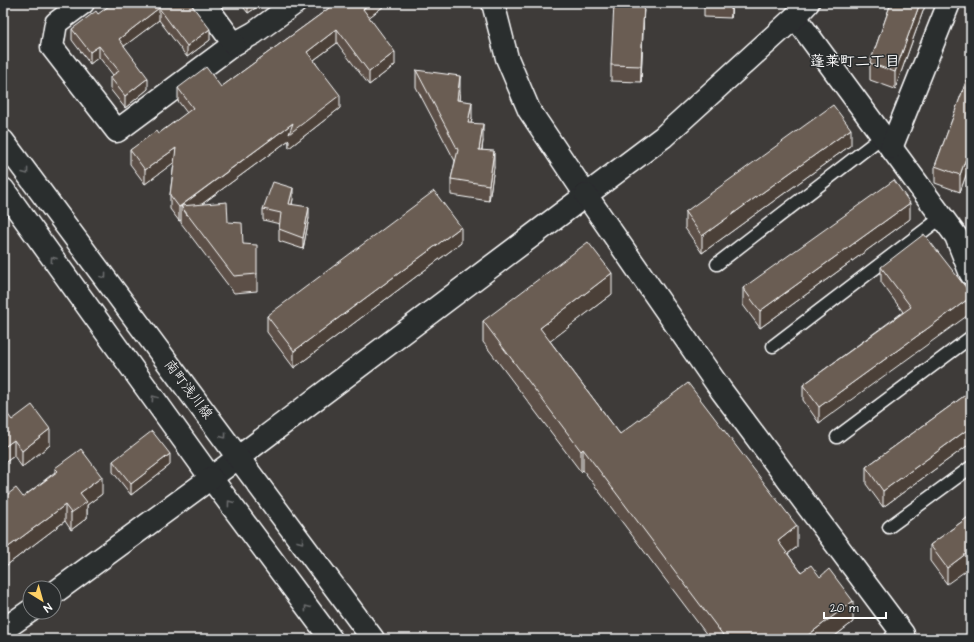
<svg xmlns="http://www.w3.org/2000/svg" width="974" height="642" viewBox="0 0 974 642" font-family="'Architects Daughter','Klee One',sans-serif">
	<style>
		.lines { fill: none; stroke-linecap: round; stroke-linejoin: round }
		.lane-casing { stroke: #fff; stroke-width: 15 }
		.street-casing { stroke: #fff; stroke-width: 25 }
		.secondary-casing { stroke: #fff; stroke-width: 25 }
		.lane { stroke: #2a2d2e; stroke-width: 12 }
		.street { stroke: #2a2d2e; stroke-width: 22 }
		.secondary { stroke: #2a2d2e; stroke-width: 22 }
		.wall { fill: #5c5047; stroke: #fff }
		.shaded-wall { fill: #4b4139; stroke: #fff }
		.building { fill: #6b5d52; stroke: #fff }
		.oneway { stroke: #6a6c6d }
		.labels { text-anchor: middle; stroke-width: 3; stroke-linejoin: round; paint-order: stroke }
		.street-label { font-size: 14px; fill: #fff; stroke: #2a2d2e }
		.neighbourhood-label { font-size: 15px; font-weight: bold; fill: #fff; stroke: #2a2d2e }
	</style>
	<rect width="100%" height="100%" fill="#3e3b39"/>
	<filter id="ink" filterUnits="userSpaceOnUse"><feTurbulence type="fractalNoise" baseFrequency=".025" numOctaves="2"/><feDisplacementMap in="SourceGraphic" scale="8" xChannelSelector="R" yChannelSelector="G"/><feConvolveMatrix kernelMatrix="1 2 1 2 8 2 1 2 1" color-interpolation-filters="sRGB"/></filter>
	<g filter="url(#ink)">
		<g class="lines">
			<g class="lane-casing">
				<g id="lane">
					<path d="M717 264 883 136"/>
					<path d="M773 346 942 217"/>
					<path d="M837 437 971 337"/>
					<path d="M889 527 971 467"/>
				</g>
			</g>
			<g class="street-casing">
				<g id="street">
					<path d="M83 3 56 23 52 47 117 131 234 44 254 33 295 3"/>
					<path d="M204 3 234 44"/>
					<path d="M493 3 507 58 529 110 586 195"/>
					<path d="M795 17 956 236 971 274"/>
					<path d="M891 148 949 3"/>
					<path d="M211 478 663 137 795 17 808 3"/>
				</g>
			</g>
			<g class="secondary-casing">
				<g id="secondary">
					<path d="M3 141 373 639"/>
					<path d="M3 189 211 478 331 639"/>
					<path d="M586 195 721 390 903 634 896 639"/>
					<path d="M54 593 211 478"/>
					<path d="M3 630 30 611"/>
				</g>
			</g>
			<use href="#lane" class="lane"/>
			<use href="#street" class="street"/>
			<use href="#secondary" class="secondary"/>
		</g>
		<g class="wall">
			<path d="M190 3 210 40 187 57 159 20 124 46 148 89 125 108 110 89V77L113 75 99 57 90 64 72 40V29L98 14Z"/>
			<path d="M240 3H263L248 13Z"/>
			<path d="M336 3H388L369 17 395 65 369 85 337 43 314 60 340 108 289 148V140L202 204 228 222 243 244 257 274V291L234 293 181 223V220L179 221 170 209V195L174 162 145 184 130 164V150L158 134 187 113 178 101V88L221 87Z"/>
			<path d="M644 3 641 82 611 81V65Z"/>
			<path d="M704 3H732L731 18 704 17Z"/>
			<path d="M891 3H926L895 89 870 80V63Z"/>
			<path d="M971 68V161L960 192 935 183V166Z"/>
			<path d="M416 70 460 92 459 101 472 118 471 123 483 141 482 150 494 167 489 201 451 195V179L455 161 416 87Z"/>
			<path d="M851 145 702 253 685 228V212Z"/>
			<path d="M293 199 292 205 309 218 303 249 279 241V229L280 224 263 220V209Z"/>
			<path d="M910 219 760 328 743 305V288Z"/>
			<path d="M461 243 294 368 267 332V316Z"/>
			<path d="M881 267 971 294 819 423 803 400V385L903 312 881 282Z"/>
			<path d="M612 294 550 341 620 434 797 547 788 554 801 572 853 622 831 639H710L583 470 581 472 483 342V321Z"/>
			<path d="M971 391V443L883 507 866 484V467Z"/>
			<path d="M3 415 12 420 50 445 22 467 14 456 3 464Z"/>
			<path d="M113 461 170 465 131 495 113 472Z"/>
			<path d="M55 468 102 494 87 505V518L71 530 65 521 3 568V498L23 497 55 472Z"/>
			<path d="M971 515 947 584 930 561V545Z"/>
		</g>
		<g class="shaded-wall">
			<path d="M248 3H263L248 13Z"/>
			<path d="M370 3H388L363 22V9Z"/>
			<path d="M644 3 641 82V66Z"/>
			<path d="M731 3H732L731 18Z"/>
			<path d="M920 3H926L895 89V72Z"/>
			<path d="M159 8V20L119 50V39Z"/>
			<path d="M210 29V40L187 57V46Z"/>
			<path d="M337 29V43L307 65V52Z"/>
			<path d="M99 46V57L90 64V52Z"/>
			<path d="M395 52V65L369 85V72Z"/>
			<path d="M460 76V92L457 117V100Z"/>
			<path d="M148 78V89L125 108V96Z"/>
			<path d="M340 95V108L289 148V140L187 215 181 206 293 123Z"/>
			<path d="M472 102V118L468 139V123Z"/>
			<path d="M483 124V141L479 166V150Z"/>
			<path d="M851 129V145L702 253V236Z"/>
			<path d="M971 144V161L960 192V175Z"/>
			<path d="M176 148V161L145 184V170Z"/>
			<path d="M494 151V167L489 201V185Z"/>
			<path d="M293 188V199L289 216V204Z"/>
			<path d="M910 203V219L760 328V311Z"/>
			<path d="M181 206V220L179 221V207Z"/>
			<path d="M309 207V218L303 249V238Z"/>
			<path d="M461 227V243L294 368V351Z"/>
			<path d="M612 273V294L540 349V328Z"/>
			<path d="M971 297V313L819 423V407Z"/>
			<path d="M971 427V443L883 507V491Z"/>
			<path d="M50 429V445L22 467V451Z"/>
			<path d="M14 440V456L3 464V448Z"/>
			<path d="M583 449V470L581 472V451Z"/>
			<path d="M170 454V465L131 495V484Z"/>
			<path d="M102 477V494L87 505V518L71 530V513L80 493Z"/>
			<path d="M65 505V521L3 568V551Z"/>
			<path d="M797 526V547L778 561V541Z"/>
			<path d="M971 550V567L947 584V568Z"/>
			<path d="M853 601V622L831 639H803Z"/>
		</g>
		<g class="building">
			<path d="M113 3H190L210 29 187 46 159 8 119 39 148 78 125 96 110 77 119 71 99 46 90 52 72 29 96 11 98 14Z"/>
			<path d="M336 3H370L363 9 395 52 369 72 337 29 307 52 340 95 289 134 293 123 179 207 170 195 176 148 145 170 130 150 156 131 158 134 193 108 178 88 206 67 221 87Z"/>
			<path d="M614 3H644L641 66 611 65Z"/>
			<path d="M891 3H920L895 72 870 63Z"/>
			<path d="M971 68V144L960 175 935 166Z"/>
			<path d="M416 70 460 76 457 100 472 102 468 123 483 124 479 150 494 151 489 185 451 179 458 150Z"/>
			<path d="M833 105 851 129 702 236 685 212Z"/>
			<path d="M894 180 910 203 760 311 743 288Z"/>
			<path d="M273 182 293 188 289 204 309 207 303 238 279 229 281 213 263 209Z"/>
			<path d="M434 191 461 227 294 351 267 316Z"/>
			<path d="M227 202 228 222 242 223 243 244 257 245V274L234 276 181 206Z"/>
			<path d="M924 234 971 294V297L819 407 803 385 911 307 881 267Z"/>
			<path d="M588 242 612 273 540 328 620 434 688 383 797 526 778 541 801 572 811 565 820 577 829 569 853 601 803 639H726L583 449 581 451 483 321Z"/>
			<path d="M971 391V427L883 491 866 467Z"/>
			<path d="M32 405 50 429 22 451 14 440 3 448V415L6 412 12 420Z"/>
			<path d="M152 431 170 454 131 484 113 461Z"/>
			<path d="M81 449 102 477 80 493 87 502 71 513 65 505 3 551V512L7 508 3 503V498L16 488 23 497 58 471 55 468Z"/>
			<path d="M971 515V550L947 568 930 545Z"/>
		</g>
		<defs><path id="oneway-chevron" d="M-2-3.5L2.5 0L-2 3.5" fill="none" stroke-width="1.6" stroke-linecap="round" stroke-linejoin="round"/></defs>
		<g class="oneway">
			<use href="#oneway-chevron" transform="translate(26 172) rotate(53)"/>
			<use href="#oneway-chevron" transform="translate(53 259) rotate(-126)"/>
			<use href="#oneway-chevron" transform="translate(104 276) rotate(53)"/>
			<use href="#oneway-chevron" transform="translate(154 398) rotate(-126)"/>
			<use href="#oneway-chevron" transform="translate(224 436) rotate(53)"/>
			<use href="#oneway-chevron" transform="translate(230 503) rotate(-127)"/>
			<use href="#oneway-chevron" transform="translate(301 541) rotate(54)"/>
			<use href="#oneway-chevron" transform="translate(307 608) rotate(-127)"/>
		</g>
	</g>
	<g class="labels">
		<g class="street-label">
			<text transform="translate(189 389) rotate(53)" y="5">南町浅川線</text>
		</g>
		<g class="neighbourhood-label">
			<text x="855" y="66">蓬莱町二丁目</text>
		</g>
	</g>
	<rect width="974" height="642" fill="none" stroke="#2a2d2e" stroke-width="16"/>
	<rect x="8" y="8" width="958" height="626" fill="none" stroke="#fff" stroke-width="1.5" filter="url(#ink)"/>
	<g transform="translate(42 600) rotate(143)"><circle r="19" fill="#2a2d2e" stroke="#7f8182"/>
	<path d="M0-3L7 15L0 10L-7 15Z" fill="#ffd166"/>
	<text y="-6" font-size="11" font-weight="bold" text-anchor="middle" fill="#ffffff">N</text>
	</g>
	<path d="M824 612v6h62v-6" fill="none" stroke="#ffffff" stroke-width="2"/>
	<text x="830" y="612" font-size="12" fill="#ffffff" stroke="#2a2d2e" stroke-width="3" paint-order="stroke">20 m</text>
</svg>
